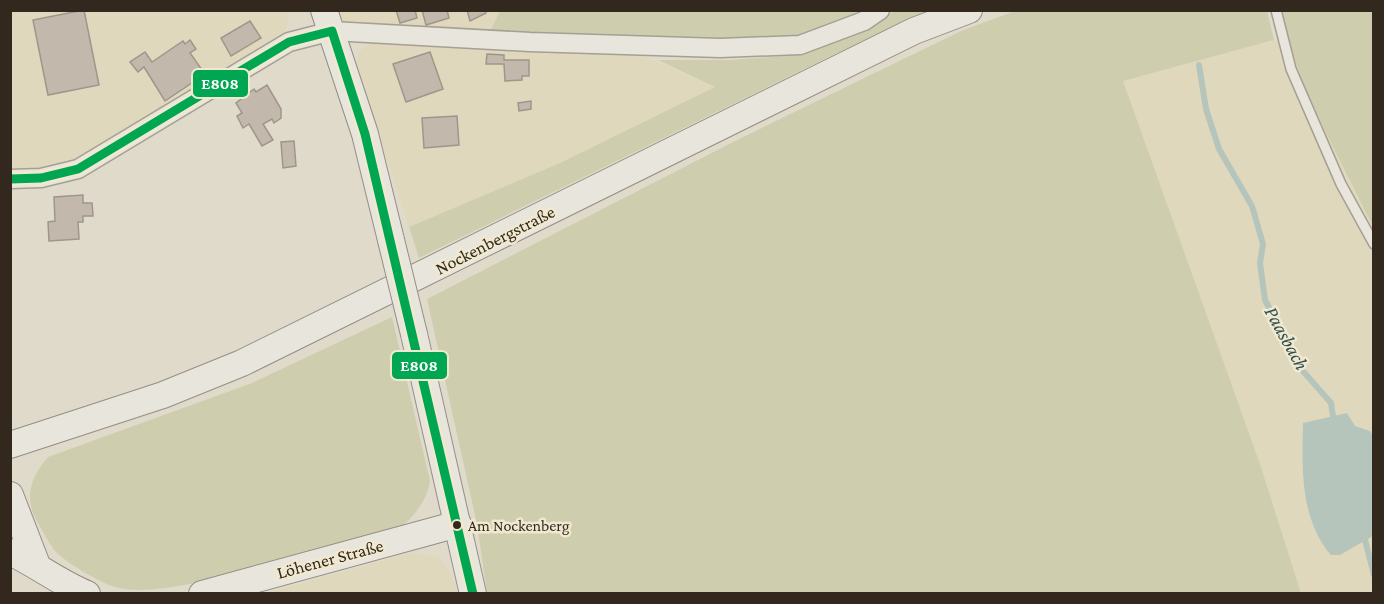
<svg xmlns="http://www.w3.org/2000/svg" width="1384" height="604" viewBox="0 0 1384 604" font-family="'Crimson Pro',serif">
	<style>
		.farmland { fill: #dfd8bc }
		.green { fill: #ceceae }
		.water { fill: #b6c5bc }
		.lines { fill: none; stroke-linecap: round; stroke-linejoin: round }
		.stream { stroke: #b6c5bc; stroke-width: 6 }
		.building { fill: #c3b8ac; stroke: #9f968b; stroke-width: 1.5 }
		.lane-casing { stroke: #a59f94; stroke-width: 12 }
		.street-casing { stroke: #a59f94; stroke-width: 21 }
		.secondary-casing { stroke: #948e84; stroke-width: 28 }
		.lane { stroke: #e8e5dc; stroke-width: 9 }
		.street { stroke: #e8e5dc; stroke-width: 18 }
		.secondary { stroke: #e8e5dc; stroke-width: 26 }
		.secondary-bridge-casing { stroke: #948e84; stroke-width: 28; stroke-linecap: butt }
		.secondary-bridge { stroke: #e8e5dc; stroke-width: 26 }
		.bus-1-casing { stroke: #f1e8d0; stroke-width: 14 }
		.bus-1 { stroke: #00a651; stroke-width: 9 }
		.bus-dot { fill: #32281e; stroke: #f1e8d0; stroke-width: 2 }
		.labels { text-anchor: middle; stroke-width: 5; stroke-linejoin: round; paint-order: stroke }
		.bus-label { font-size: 16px; fill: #32281e; stroke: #f1e8d0; text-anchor: start }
		.street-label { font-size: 18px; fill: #32281e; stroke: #f1e8d0 }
		.water-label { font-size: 20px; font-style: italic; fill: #2e504f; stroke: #f1e8d0 }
		.line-badge { stroke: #f1e8d0; stroke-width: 2 }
		.badge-label { font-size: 16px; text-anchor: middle; font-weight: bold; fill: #fff }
	</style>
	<rect width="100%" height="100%" fill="#e0dacb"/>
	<g class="farmland">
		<path d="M10 11H289L286 30 266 48 76 162 45 170 11 172Z"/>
		<path d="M337 11H500L489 33 341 21Z"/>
		<path d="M1286 37 1303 79 1373 227V593H1301L1260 464 1122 81Z"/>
		<path d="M370 43 643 56 716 87 560 163 409 227 356 65 359 52Z"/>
		<path d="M411 553 440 557 453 578 457 593H265Z"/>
	</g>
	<g class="green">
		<path d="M500 11H867L798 39 721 44 489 33Z"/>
		<path d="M895 11H934L835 54 419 258 409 227 560 163 715 87 658 60H730L799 55 842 40Z"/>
		<path d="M1015 11H1267L1274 40 1123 81 1260 464 1301 593H487L477 524 427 299 735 141 961 31Z"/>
		<path d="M1281 11H1373V227C1342 161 1294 81 1281 11Z"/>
		<path d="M392 317 430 481C427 501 415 515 400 528 367 536 335 544 303 553 258 566 154 602 112 586 97 581 65 562 54 550 48 542 43 531 38 523 23 499 31 476 48 457L252 383Z"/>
	</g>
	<path class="water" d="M1347 413 1355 426 1370 431 1373 436V536L1340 555H1331C1300 519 1302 469 1303 423Z"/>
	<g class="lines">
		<g class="stream">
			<path d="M1199 65 1206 109 1219 149 1252 206 1263 244 1260 263 1265 300 1302 370 1331 403 1334 423"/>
			<path d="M1363 532 1374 575"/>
		</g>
	</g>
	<g class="building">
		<path d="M84 10 99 85 48 95 33 20Z"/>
		<path d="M396 10H415L417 18 400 23Z"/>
		<path d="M422 10H447L449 18 426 25Z"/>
		<path d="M467 10H485L486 13 470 21Z"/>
		<path d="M250 21 261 38 231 56 221 38Z"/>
		<path d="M190 40 196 49 190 53 205 74 165 101 144 67 138 72 130 62 145 52 152 62 183 41 185 44Z"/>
		<path d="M430 52 443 89 406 102 393 64Z"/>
		<path d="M487 54 504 55V60H529V76H522V80L505 81 504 64H486Z"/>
		<path d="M267 85 281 109V118L274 123 272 119 263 124 273 140 262 146 249 124 243 128 237 116 242 113 236 103 254 89 256 92Z"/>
		<path d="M531 101V109L519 111 518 103Z"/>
		<path d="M457 116 459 145 424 148 422 118Z"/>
		<path d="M294 141 296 166 283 168 281 142Z"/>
		<path d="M83 195V203H92L93 216H83V222H78L79 239 49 241 48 222 55 221 54 197Z"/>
	</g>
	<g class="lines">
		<g class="lane-casing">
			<path id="lane" d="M1276 10 1291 69 1341 184 1374 244"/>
		</g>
		<g class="street-casing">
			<path id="street" d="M10 179 41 178 78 169 289 42 332 31 530 42 720 48 800 45 864 21 880 10"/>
		</g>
		<g class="secondary-casing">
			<g id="secondary">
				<path d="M324 10 365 134 391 240"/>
				<path d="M414 334 473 594"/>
				<path d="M10 445 163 395 242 363 914 31 969 10"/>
				<path d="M10 495 37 565"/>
				<path d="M10 552C37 565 60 583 87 594"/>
				<path d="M202 594 458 524"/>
			</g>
		</g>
		<use href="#lane" class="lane"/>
		<use href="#street" class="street"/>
		<use href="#secondary" class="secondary"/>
		<g class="secondary-bridge-casing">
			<path id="secondary-bridge" d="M391 240 414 334"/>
		</g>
		<use href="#secondary-bridge" class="secondary-bridge"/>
		<g class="bus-1-casing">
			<path id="bus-1" d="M10 179 41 178 78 169 289 42 332 31 365 134 473 594"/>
		</g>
		<use href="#bus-1" class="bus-1"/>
	</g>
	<circle class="bus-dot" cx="457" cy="525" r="5"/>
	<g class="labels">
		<g class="bus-label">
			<text x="468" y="531">Am Nockenberg</text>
		</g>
		<g class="street-label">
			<text transform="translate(495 240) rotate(-27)" y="6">Nockenbergstraße</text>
			<text transform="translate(330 559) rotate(-15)" y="6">Löhener Straße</text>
		</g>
		<g class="water-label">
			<text transform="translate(1287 338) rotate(61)" y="7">Paasbach</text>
		</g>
	</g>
	<g class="line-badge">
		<rect x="192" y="69" width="57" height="29" rx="6" fill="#00a651"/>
		<rect x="391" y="351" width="57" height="29" rx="6" fill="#00a651"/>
	</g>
	<g class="badge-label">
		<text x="220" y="89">E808</text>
		<text x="419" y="371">E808</text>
	</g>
	<rect width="1384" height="604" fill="none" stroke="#32281e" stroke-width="24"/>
</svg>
